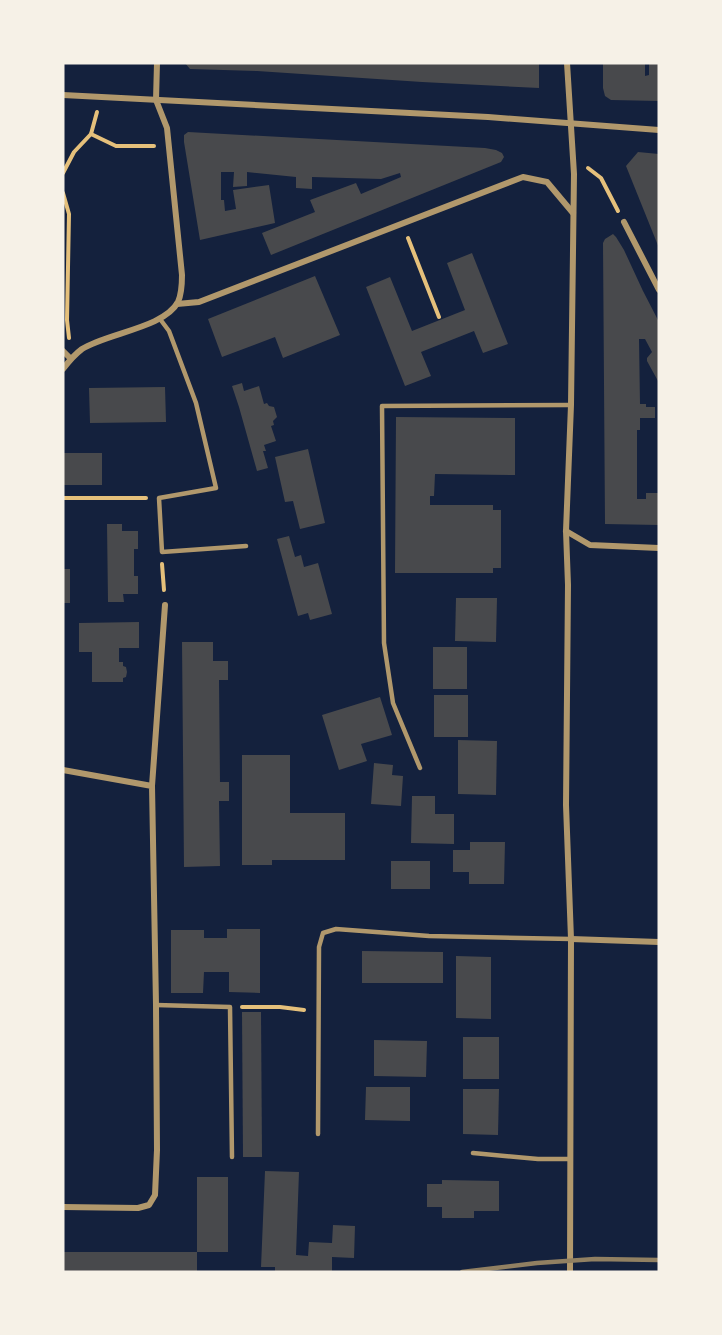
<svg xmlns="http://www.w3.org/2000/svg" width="722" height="1335" viewBox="0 0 722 1335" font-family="Arial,sans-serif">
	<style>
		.building { fill: #48494c }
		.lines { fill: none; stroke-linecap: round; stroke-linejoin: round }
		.path { stroke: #e5c07b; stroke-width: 4 }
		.service { stroke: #b1986c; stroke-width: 4.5 }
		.minor { stroke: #b1986c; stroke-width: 6 }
		.rail { stroke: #918062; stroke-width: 4.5 }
	</style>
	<rect width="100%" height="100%" fill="#14213d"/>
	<g class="building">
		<path d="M185 63H539V88L422 82 257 71 190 69Z"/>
		<path d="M603 63H645V76L649 75V63H659V101L611 100 605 96 603 88Z"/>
		<path d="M188 132 485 148 496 150 502 153 504 157 501 162 271 255 262 233 315 212 310 200 356 183 361 194 401 177 400 173 381 179 312 177V189L296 188V177L247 172V186L233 187 234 172H221V200H224L225 211 236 209 233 190 269 185 275 223 200 240 184 142V135Z"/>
		<path d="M638 152 659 154V248L626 166Z"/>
		<path d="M613 234 616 237 624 250 643 291 659 322V380L658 381 647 361V358L652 352 645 339H639L640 404H646V407H655V418H640V430H637V499H646V493H659V525L605 524 603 243 605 239Z"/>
		<path d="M472 253 508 344 483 353 474 331 421 352 431 376 405 386 366 287 390 277 412 331 465 310 447 263Z"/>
		<path d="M315 276 340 335 283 358 275 337 222 357 208 319Z"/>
		<path d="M242 383 244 391 259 386 264 404 267 403 269 406 274 407 277 417 273 421 274 425 271 426 276 441 264 445 266 451H263L268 468 257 471 239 407 232 386Z"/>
		<path d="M165 387 166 422 90 423 89 388Z"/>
		<path d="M396 417 515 418V475L435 474 434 496H430V505H493V510H501V568H493V573H395Z"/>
		<path d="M308 449 325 523 300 529 293 501 285 502 275 457Z"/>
		<rect x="63" y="453" width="39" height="32"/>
		<path d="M107 524H122V531H138V549H134V576H138V594H123L124 602H108Z"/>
		<path d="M289 536 295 557 301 555 304 567 318 563 332 614 310 620 308 613 298 616 277 539Z"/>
		<rect x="63" y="569" width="7" height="34"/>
		<path d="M456 598H497L496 642 455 641Z"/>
		<path d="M139 622V648H119V662H123V666L126 667 127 672 126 677 123 678V682H92V652H79V623Z"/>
		<path d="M182 642H213V661H228V680H219L220 782H229V801H219L220 866 184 867Z"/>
		<rect x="433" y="647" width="34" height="42"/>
		<rect x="434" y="695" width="34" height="42"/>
		<path d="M380 697 392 735 361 744 367 761 339 770 322 715Z"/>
		<path d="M458 740 497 741 496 795 458 794Z"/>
		<path d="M242 755H290V813H345V860H272V865H242Z"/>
		<path d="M374 763 393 765 392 775 403 776 401 806 371 804Z"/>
		<path d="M412 796H435V814H454V844L411 843Z"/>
		<path d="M470 842H505L504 884H469V872H453V850H470Z"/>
		<rect x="391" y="861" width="39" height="28"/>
		<path d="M227 929H260V993L229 992V972H204L203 993H171V930H204V938H227Z"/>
		<path d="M362 951 443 952V983H362Z"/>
		<path d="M456 956 491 957V1019L456 1018Z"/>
		<path d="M242 1012H261L262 1157H243Z"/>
		<rect x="463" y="1037" width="36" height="42"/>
		<path d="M374 1040 427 1041 426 1077 374 1076Z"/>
		<path d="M366 1087H410V1121L365 1120Z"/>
		<path d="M463 1089H499L498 1135 463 1134Z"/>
		<path d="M265 1171 299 1172 296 1255 308 1256 309 1242 332 1243 333 1225 355 1226 354 1258 332 1257V1272H275V1267H261Z"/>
		<rect x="197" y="1177" width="31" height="75"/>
		<path d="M442 1180 499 1181V1211H474V1218H442V1207H427V1184H442Z"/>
		<rect x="63" y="1252" width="134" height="20"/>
	</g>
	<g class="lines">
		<g class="path">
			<path d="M91 134 116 146H154"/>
			<path d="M588 168 601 178 618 211"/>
			<path d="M63 173 74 152 91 134 97 112"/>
			<path d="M63 193 69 214 67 320 69 338"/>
			<path d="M408 238 439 317"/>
			<path d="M63 498H146"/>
			<path d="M162 564 164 590"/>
			<path d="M242 1007H280L304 1010"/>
		</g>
		<g class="service">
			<path d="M160 319 169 331 196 403 216 488 159 498 162 552 246 546"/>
			<path d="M420 768 393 703 384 643 382 406 571 405"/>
			<path d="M156 1005 230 1007 232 1157"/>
			<path d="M318 1134 319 947 323 933 336 929 429 936 571 939"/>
			<path d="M473 1153 538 1159H570"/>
		</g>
		<g class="minor">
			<path d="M567 63 574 174 571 405 566 531 568 585 566 805 571 939 570 1272"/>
			<path d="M63 95 488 117 659 130"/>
			<path d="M624 222 659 290"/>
			<path d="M177 304 199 302 523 177 547 182 573 213"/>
			<path d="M63 351 70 358"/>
			<path d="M63 369C69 361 74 355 82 349 107 333 164 328 178 302 182 293 182 284 182 275L167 128 156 100 157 63"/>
			<path d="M566 531 590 545 659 548"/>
			<path d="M63 770 152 786 156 1005 157 1150 155 1195 149 1205 138 1208 63 1207"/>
			<path d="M152 786 165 605"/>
			<path d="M571 939 659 942"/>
		</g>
		<path class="rail" d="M462 1272 537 1263 595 1259 659 1260"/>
	</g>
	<rect width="722" height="1335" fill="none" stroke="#f6f1e7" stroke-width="129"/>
</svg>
